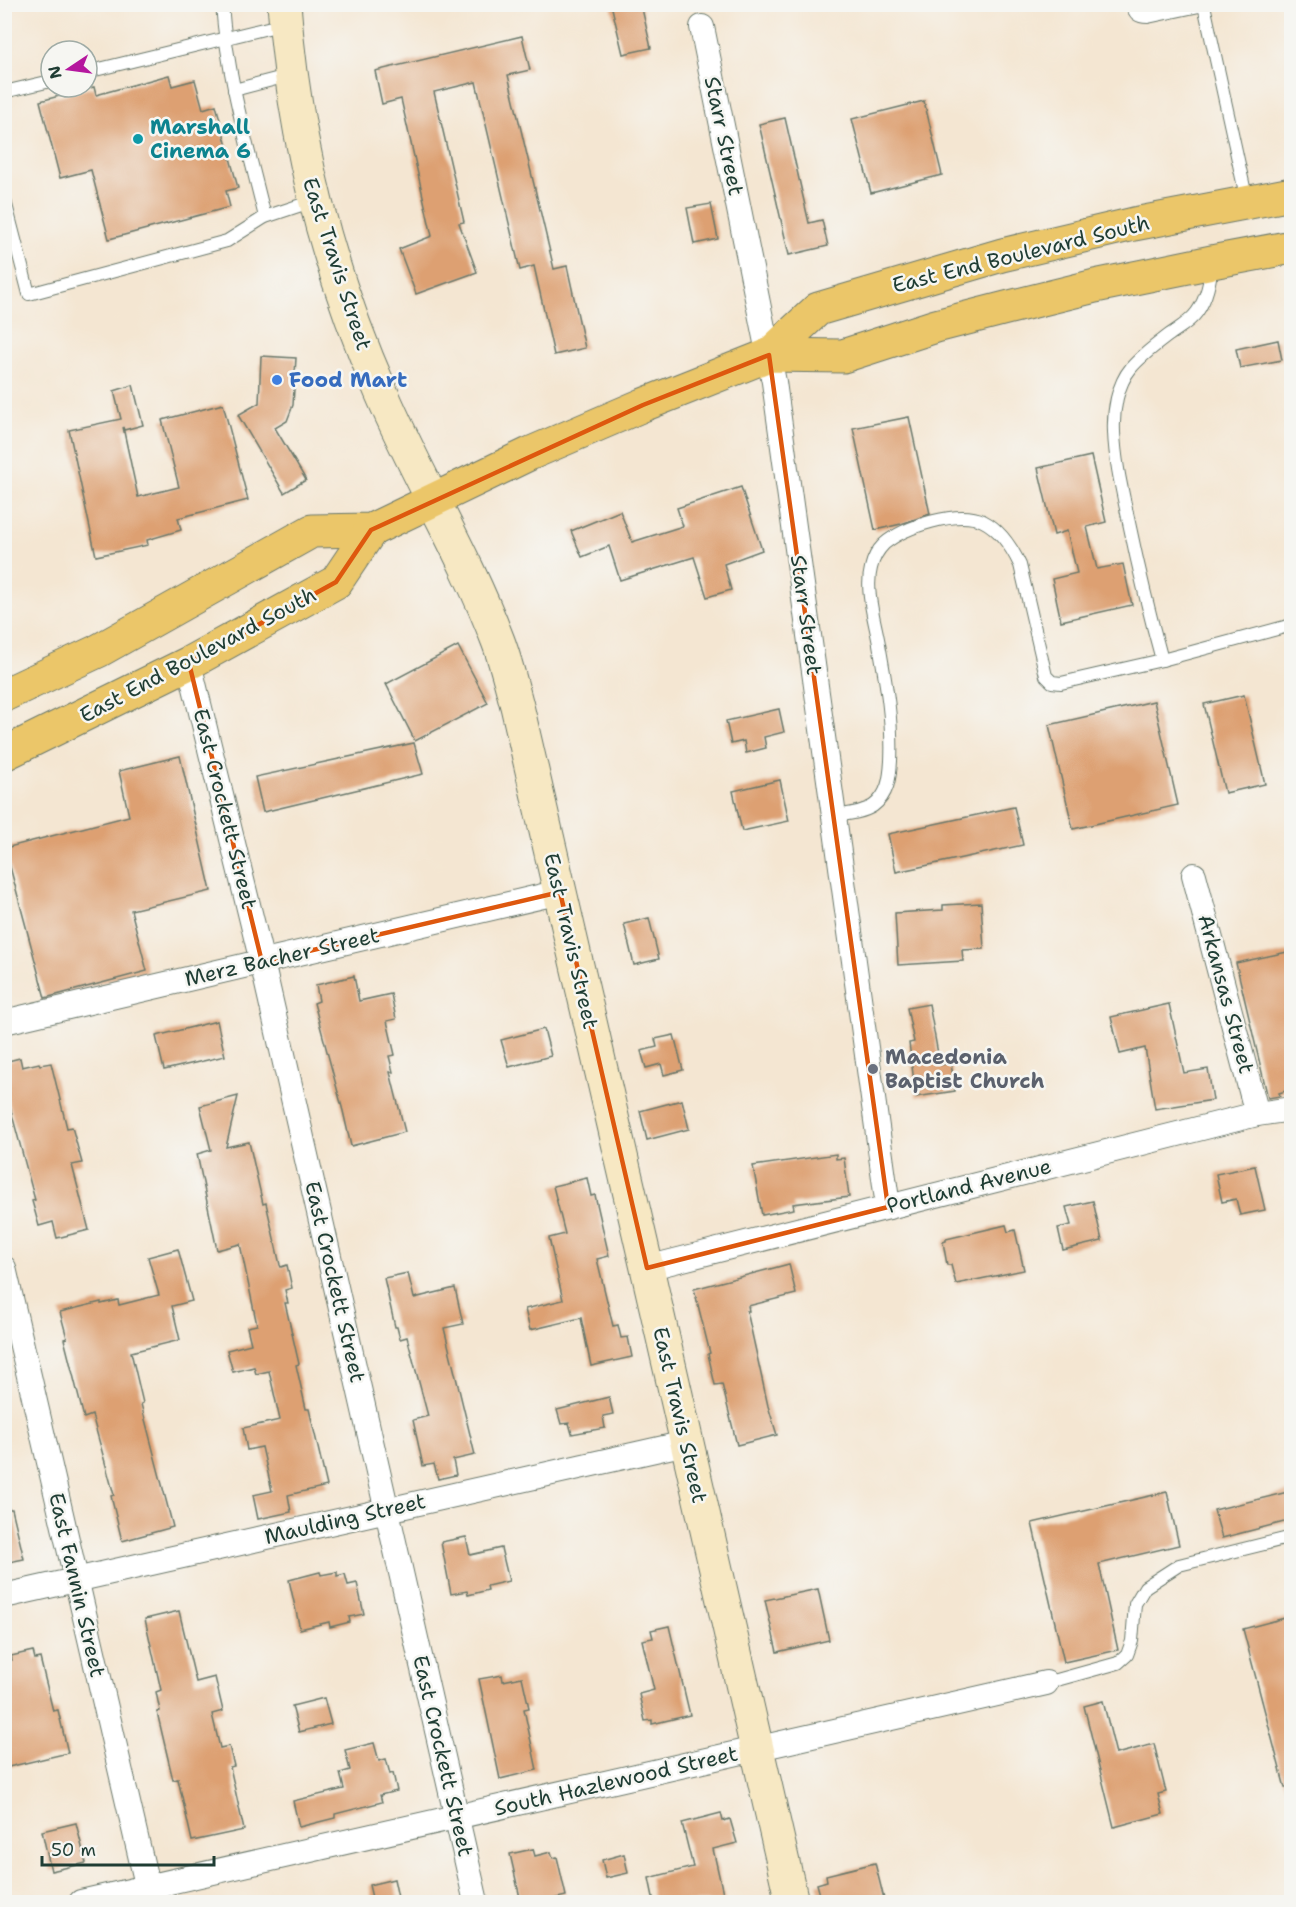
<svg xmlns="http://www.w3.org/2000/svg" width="1296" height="1907" viewBox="0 0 1296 1907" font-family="'Shantell Sans',sans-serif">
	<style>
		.building { fill: #dda072 }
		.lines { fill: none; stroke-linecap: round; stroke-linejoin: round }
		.lane-casing { stroke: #6a786b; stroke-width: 14 }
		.street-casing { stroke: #6a786b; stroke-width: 26 }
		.secondary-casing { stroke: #6a786b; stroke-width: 35 }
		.highway-casing { stroke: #6a786b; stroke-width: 35 }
		.lane { stroke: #fff; stroke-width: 12 }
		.street { stroke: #fff; stroke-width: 24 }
		.secondary { stroke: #f7e8c3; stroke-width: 33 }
		.highway { stroke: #ebc669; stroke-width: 33 }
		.marked { fill: none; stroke: #de580e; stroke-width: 4.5; stroke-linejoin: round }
		.culture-dot { fill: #0f9aa8; stroke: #f6f6f2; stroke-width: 2 }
		.shop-dot { fill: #3f7fe0; stroke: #f6f6f2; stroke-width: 2 }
		.worship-dot { fill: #6b7280; stroke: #f6f6f2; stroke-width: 2 }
		.labels { text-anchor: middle; stroke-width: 5; stroke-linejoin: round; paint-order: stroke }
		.culture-label { font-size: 21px; font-weight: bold; fill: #0d838f; stroke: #f6f6f2; text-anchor: start }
		.street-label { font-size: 21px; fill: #1f3d34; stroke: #f6f6f2 }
		.shop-label { font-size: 21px; font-weight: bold; fill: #366cbe; stroke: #f6f6f2; text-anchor: start }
		.worship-label { font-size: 21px; font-weight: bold; fill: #5b616d; stroke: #f6f6f2; text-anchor: start }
	</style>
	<rect width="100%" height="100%" fill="#f6f6f2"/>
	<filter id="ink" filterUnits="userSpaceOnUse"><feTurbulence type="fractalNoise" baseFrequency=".0167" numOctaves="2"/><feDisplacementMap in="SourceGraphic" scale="12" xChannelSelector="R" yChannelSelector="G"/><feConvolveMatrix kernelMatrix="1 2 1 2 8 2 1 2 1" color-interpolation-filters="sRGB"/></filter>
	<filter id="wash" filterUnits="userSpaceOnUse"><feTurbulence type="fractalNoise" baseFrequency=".008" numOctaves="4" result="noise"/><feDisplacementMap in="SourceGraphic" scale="24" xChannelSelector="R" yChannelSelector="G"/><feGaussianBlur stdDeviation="1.35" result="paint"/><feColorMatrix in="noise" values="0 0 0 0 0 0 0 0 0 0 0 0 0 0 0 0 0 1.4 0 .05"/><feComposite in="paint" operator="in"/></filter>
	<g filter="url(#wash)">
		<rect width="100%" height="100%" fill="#f4e6d2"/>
		<g id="blocks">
			<g class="building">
				<path d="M611 4H641L651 48 623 54Z"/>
				<path d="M522 36 530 70 508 75 554 269 567 266 585 348 554 355 534 266 520 270 476 82 434 92 464 222 459 223 477 272 416 294 399 249 432 236 401 99 382 104 375 71Z"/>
				<path d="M169 75 172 86 195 80 203 109 216 105 238 188 226 191 230 207 109 239 91 170 60 178 40 101 94 87 96 95Z"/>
				<path d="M924 101 942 175 871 193 852 119Z"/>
				<path d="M785 118 809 223 822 220 828 246 789 255 759 124Z"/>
				<path d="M711 204 718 239 694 244 687 208Z"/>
				<path d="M1278 340 1282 360 1240 368 1236 349Z"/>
				<path d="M261 356 296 358 293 405 287 421 275 428 306 480 284 493 238 415 259 403Z"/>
				<path d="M133 385 143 425 124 430 123 427 138 497 179 487 162 420 223 404 248 500 178 518 181 530 147 540 148 545 96 556 69 430 121 419 114 391Z"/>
				<path d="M909 417 930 514 901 524 875 530 853 428Z"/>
				<path d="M1091 456 1106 522 1087 527 1097 569 1123 564 1132 605 1061 621 1052 579 1077 573 1067 531 1054 535 1038 468Z"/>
				<path d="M741 487 762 550 724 564 731 590 707 597 694 557 620 580 609 546 582 557 571 531 620 511 632 542 683 526 677 508Z"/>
				<path d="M458 646 488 703 415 741 386 684Z"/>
				<path d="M1244 695 1265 784 1225 793 1204 704Z"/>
				<path d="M1154 701 1178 805 1073 829 1049 725Z"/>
				<path d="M779 709 784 732 764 737 766 748 746 753 744 741 731 744 726 721Z"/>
				<path d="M414 743 423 774 263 812 255 777Z"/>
				<path d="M180 756 211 891 131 910 147 971 45 998 5 848 129 816 119 771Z"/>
				<path d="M780 780 789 821 742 831 733 791Z"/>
				<path d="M1014 807 1023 845 896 872 888 834Z"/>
				<path d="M981 903 984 949 962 950 963 961 898 965 895 913 943 910V905Z"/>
				<path d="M649 918 659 959 634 965 624 924Z"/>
				<path d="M1292 951V1089L1279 1093 1280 1096 1268 1098 1236 963Z"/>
				<path d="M354 976 359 1001 391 994 396 1019 387 1021 395 1055 389 1056 393 1072H390L405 1132 351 1146 343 1111 314 1003 319 1001 316 985Z"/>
				<path d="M929 1004 940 1065 951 1063 955 1091 916 1097 909 1043 914 1042 907 1008Z"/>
				<path d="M1169 1004 1184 1073 1208 1069 1213 1100 1155 1109 1145 1048 1120 1054 1111 1017Z"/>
				<path d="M217 1021 225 1056 164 1070 156 1036Z"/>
				<path d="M544 1029 551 1056 509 1067 501 1040Z"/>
				<path d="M674 1035 683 1070 664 1075 661 1064 646 1068 641 1051 657 1047 655 1039Z"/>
				<path d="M20 1058 22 1067 39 1063 40 1065 51 1063 67 1128 72 1127 82 1163 72 1165 89 1230 57 1238 53 1222 39 1226 32 1201 35 1200 4 1085V1062Z"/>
				<path d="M238 1096 226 1147 249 1142 263 1204 266 1203 280 1265 281 1267 287 1265 292 1288 285 1290 288 1303H285L299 1364 296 1365 306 1409H309L327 1486 288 1495 291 1512 258 1519 253 1495 272 1491 262 1447 247 1450 243 1428 280 1420 269 1371 256 1374 254 1367 233 1372 227 1350 251 1344 247 1327 257 1325 240 1244 217 1250 197 1154 211 1150 200 1106Z"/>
				<path d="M682 1100 689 1129 647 1140 640 1111Z"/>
				<path d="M836 1154V1159L844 1158 849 1197 793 1204 794 1209 762 1215 753 1166Z"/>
				<path d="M1255 1166 1265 1210 1240 1215 1236 1199 1222 1202 1216 1174Z"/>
				<path d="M587 1178 591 1196 595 1195 609 1256 597 1259 613 1326 618 1325 621 1338 628 1337 632 1357 591 1366 581 1318 530 1330 525 1309 563 1300 549 1238 565 1234 553 1186Z"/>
				<path d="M1093 1201 1102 1241 1063 1250 1058 1228 1071 1225 1066 1207Z"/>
				<path d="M1006 1225 1008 1232 1015 1230 1024 1270 956 1284 951 1265H947L943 1242 946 1241V1239Z"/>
				<path d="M178 1249 192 1301 172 1306 180 1340 131 1352 143 1403 141 1404 173 1527 122 1541 111 1496 114 1495 92 1415 84 1418 64 1339 67 1338 60 1312 101 1302V1304L118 1300 119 1305 159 1295 148 1257Z"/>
				<path d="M789 1264 796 1294 748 1306 749 1311H747L768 1406 777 1435 737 1445 722 1384 715 1385 708 1354 710 1353 694 1289Z"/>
				<path d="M408 1273 414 1298 455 1288 463 1324 444 1328 475 1455 453 1460 456 1475 438 1479 434 1464 423 1466 413 1420 428 1416 407 1337 400 1339 397 1327H395L384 1278Z"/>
				<path d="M609 1397 613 1414 603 1416 605 1428 572 1434 569 1423 561 1424 557 1410Z"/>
				<path d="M1292 1491V1520L1222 1538 1214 1510Z"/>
				<path d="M1167 1492 1179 1545 1099 1564 1118 1650 1064 1662 1032 1523Z"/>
				<path d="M4 1509H12L24 1559 4 1563Z"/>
				<path d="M466 1537 470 1555 501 1548 509 1581 487 1586 488 1590 468 1595 467 1591 451 1594 441 1542Z"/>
				<path d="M320 1572 321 1575 337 1572V1576L345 1574 348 1585 357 1583 364 1614 349 1617 350 1622 330 1627 329 1622 300 1629 289 1580Z"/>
				<path d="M818 1589 829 1640 777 1652 765 1600Z"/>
				<path d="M179 1611 196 1682 215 1677 223 1711 212 1714 220 1748 229 1746 234 1766 230 1767 244 1830 192 1841 178 1779 173 1780 157 1712 160 1711 156 1692 161 1690 145 1619Z"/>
				<path d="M1285 1618 1292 1643V1788H1285L1243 1629Z"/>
				<path d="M669 1626 690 1715 652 1724V1720L645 1721 639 1694 654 1690 642 1640 653 1638 651 1630Z"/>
				<path d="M33 1651 35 1659 40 1658 53 1711 58 1710 68 1753 4 1768V1678L9 1677 5 1662 12 1660 11 1656Z"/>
				<path d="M502 1675 503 1681 522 1677 529 1708 524 1709 537 1770 500 1779 479 1679Z"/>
				<path d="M324 1698 331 1724 299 1732 292 1706Z"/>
				<path d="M1103 1701 1116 1754 1154 1744 1166 1792 1158 1794 1163 1814 1114 1827 1084 1706Z"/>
				<path d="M374 1743 379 1761 386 1759 390 1774 393 1773 397 1791 380 1795 382 1802 335 1814V1818L299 1827 293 1801 344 1789 340 1773 350 1770 345 1750Z"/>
				<path d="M721 1813 723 1821 730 1819 737 1843 713 1849 725 1902H654L649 1878 693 1867 682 1823Z"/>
				<path d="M76 1823 86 1863 51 1871 42 1831Z"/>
				<path d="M533 1849 535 1856 551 1852 553 1858 557 1857 566 1896 540 1902H521L510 1854Z"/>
				<path d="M624 1854 628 1873 606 1878 602 1860Z"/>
				<path d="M875 1863 884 1899 871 1902H822L817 1884 827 1881 826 1875Z"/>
				<path d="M394 1879 399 1902H373L369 1885Z"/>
			</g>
		</g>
	</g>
	<g filter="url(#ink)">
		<use href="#blocks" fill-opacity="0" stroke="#6a786b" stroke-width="1.5"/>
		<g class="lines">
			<g class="lane-casing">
				<g id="lane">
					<path d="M222 4C227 77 248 147 265 217"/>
					<path d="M1132 4C1134 14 1138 17 1148 17L1204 5 1247 201"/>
					<path d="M87 72 284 24"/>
					<path d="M234 90 291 75"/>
					<path d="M4 92 51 81"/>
					<path d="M4 197 29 294 227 241 265 217 313 201"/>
					<path d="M1162 660 1292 625"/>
					<path d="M834 816C847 814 862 813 873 806 888 795 890 778 891 761 893 721 886 683 879 644 875 621 865 591 871 568 873 559 878 550 884 544 904 527 958 509 983 521 1001 530 1012 548 1020 565L1046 676 1052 682 1061 683 1162 660C1149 613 1138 566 1128 518 1122 490 1115 461 1114 432 1113 411 1117 385 1131 368 1142 355 1156 345 1169 335 1179 328 1190 322 1197 312 1207 298 1210 281 1212 264"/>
					<path d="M1046 1683 1118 1663 1127 1655 1132 1641 1135 1604 1145 1587 1179 1565 1292 1537"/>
				</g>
			</g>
			<g class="street-casing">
				<g id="street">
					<path d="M702 27 774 382 888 1207"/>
					<path d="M189 663 262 962 476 1902"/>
					<path d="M1194 875 1257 1114"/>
					<path d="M4 1022 560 892"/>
					<path d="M4 1268 151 1902"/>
					<path d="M647 1268 1257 1114 1292 1109"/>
					<path d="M4 1596 686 1443"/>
					<path d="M81 1902 1046 1683"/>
				</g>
			</g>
			<g class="secondary-casing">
				<path id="secondary" d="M284 4C294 141 327 269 382 394 418 478 466 556 498 641 506 662 511 684 517 706L647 1268 792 1902"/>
			</g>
			<g class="highway-casing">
				<g id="highway">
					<path d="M769 355 818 309 1002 255 1134 224 1292 194"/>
					<path d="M4 695 98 651 312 531 371 530 529 454 643 405 769 355 843 356 936 326 1006 308 1095 286 1217 261 1292 247"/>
					<path d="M4 754 189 663 336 582 371 530"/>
				</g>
			</g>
			<use href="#lane" class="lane"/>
			<use href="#street" class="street"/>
			<use href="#secondary" class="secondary"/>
			<use href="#highway" class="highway"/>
		</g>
	</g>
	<path class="marked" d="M769 355 888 1207 647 1268 560 892 262 962 189 663 336 582 371 530 643 405Z"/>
	<circle class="culture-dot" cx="138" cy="139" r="6"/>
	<circle class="shop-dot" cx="277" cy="380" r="6"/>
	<circle class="worship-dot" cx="873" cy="1069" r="6"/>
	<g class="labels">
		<g class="culture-label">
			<text x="150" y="134">Marshall<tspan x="150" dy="24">Cinema 6</tspan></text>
		</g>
		<g class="street-label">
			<text transform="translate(724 136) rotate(78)" y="7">Starr Street</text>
			<text transform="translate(1021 254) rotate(-14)" y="7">East End Boulevard South</text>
			<text transform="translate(337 264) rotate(72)" y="7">East Travis Street</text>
			<text transform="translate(806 615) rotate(82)" y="7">Starr Street</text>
			<text transform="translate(198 655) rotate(-28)" y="7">East End Boulevard South</text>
			<text transform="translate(225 809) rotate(76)" y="7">East Crockett Street</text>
			<text transform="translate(571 941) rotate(77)" y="7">East Travis Street</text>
			<text transform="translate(282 957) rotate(-13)" y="7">Merz Bacher Street</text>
			<text transform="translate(1226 994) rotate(75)" y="7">Arkansas Street</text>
			<text transform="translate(969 1186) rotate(-14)" y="7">Portland Avenue</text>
			<text transform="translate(335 1282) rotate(77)" y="7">East Crockett Street</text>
			<text transform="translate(680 1415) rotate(77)" y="7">East Travis Street</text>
			<text transform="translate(345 1519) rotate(-13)" y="7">Maulding Street</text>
			<text transform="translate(77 1585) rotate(77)" y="7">East Fannin Street</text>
			<text transform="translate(443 1756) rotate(77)" y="7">East Crockett Street</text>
			<text transform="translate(616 1781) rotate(-13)" y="7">South Hazlewood Street</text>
		</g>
		<g class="shop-label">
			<text x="289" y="387">Food Mart</text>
		</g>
		<g class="worship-label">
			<text x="885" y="1064">Macedonia<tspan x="885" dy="24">Baptist Church</tspan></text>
		</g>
	</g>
	<rect width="1296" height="1907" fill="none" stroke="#f6f6f2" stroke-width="24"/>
	<g transform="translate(69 69) rotate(257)"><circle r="28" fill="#f6f6f2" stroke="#a0aca6" stroke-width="1.5"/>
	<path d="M0-4.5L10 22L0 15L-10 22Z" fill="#b5179e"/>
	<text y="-9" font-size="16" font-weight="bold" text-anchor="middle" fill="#1f3d34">N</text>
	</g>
	<path d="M42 1856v9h172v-9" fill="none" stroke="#1f3d34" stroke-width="3"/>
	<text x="51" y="1856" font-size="18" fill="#1f3d34" stroke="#f6f6f2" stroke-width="4.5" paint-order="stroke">50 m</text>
</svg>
